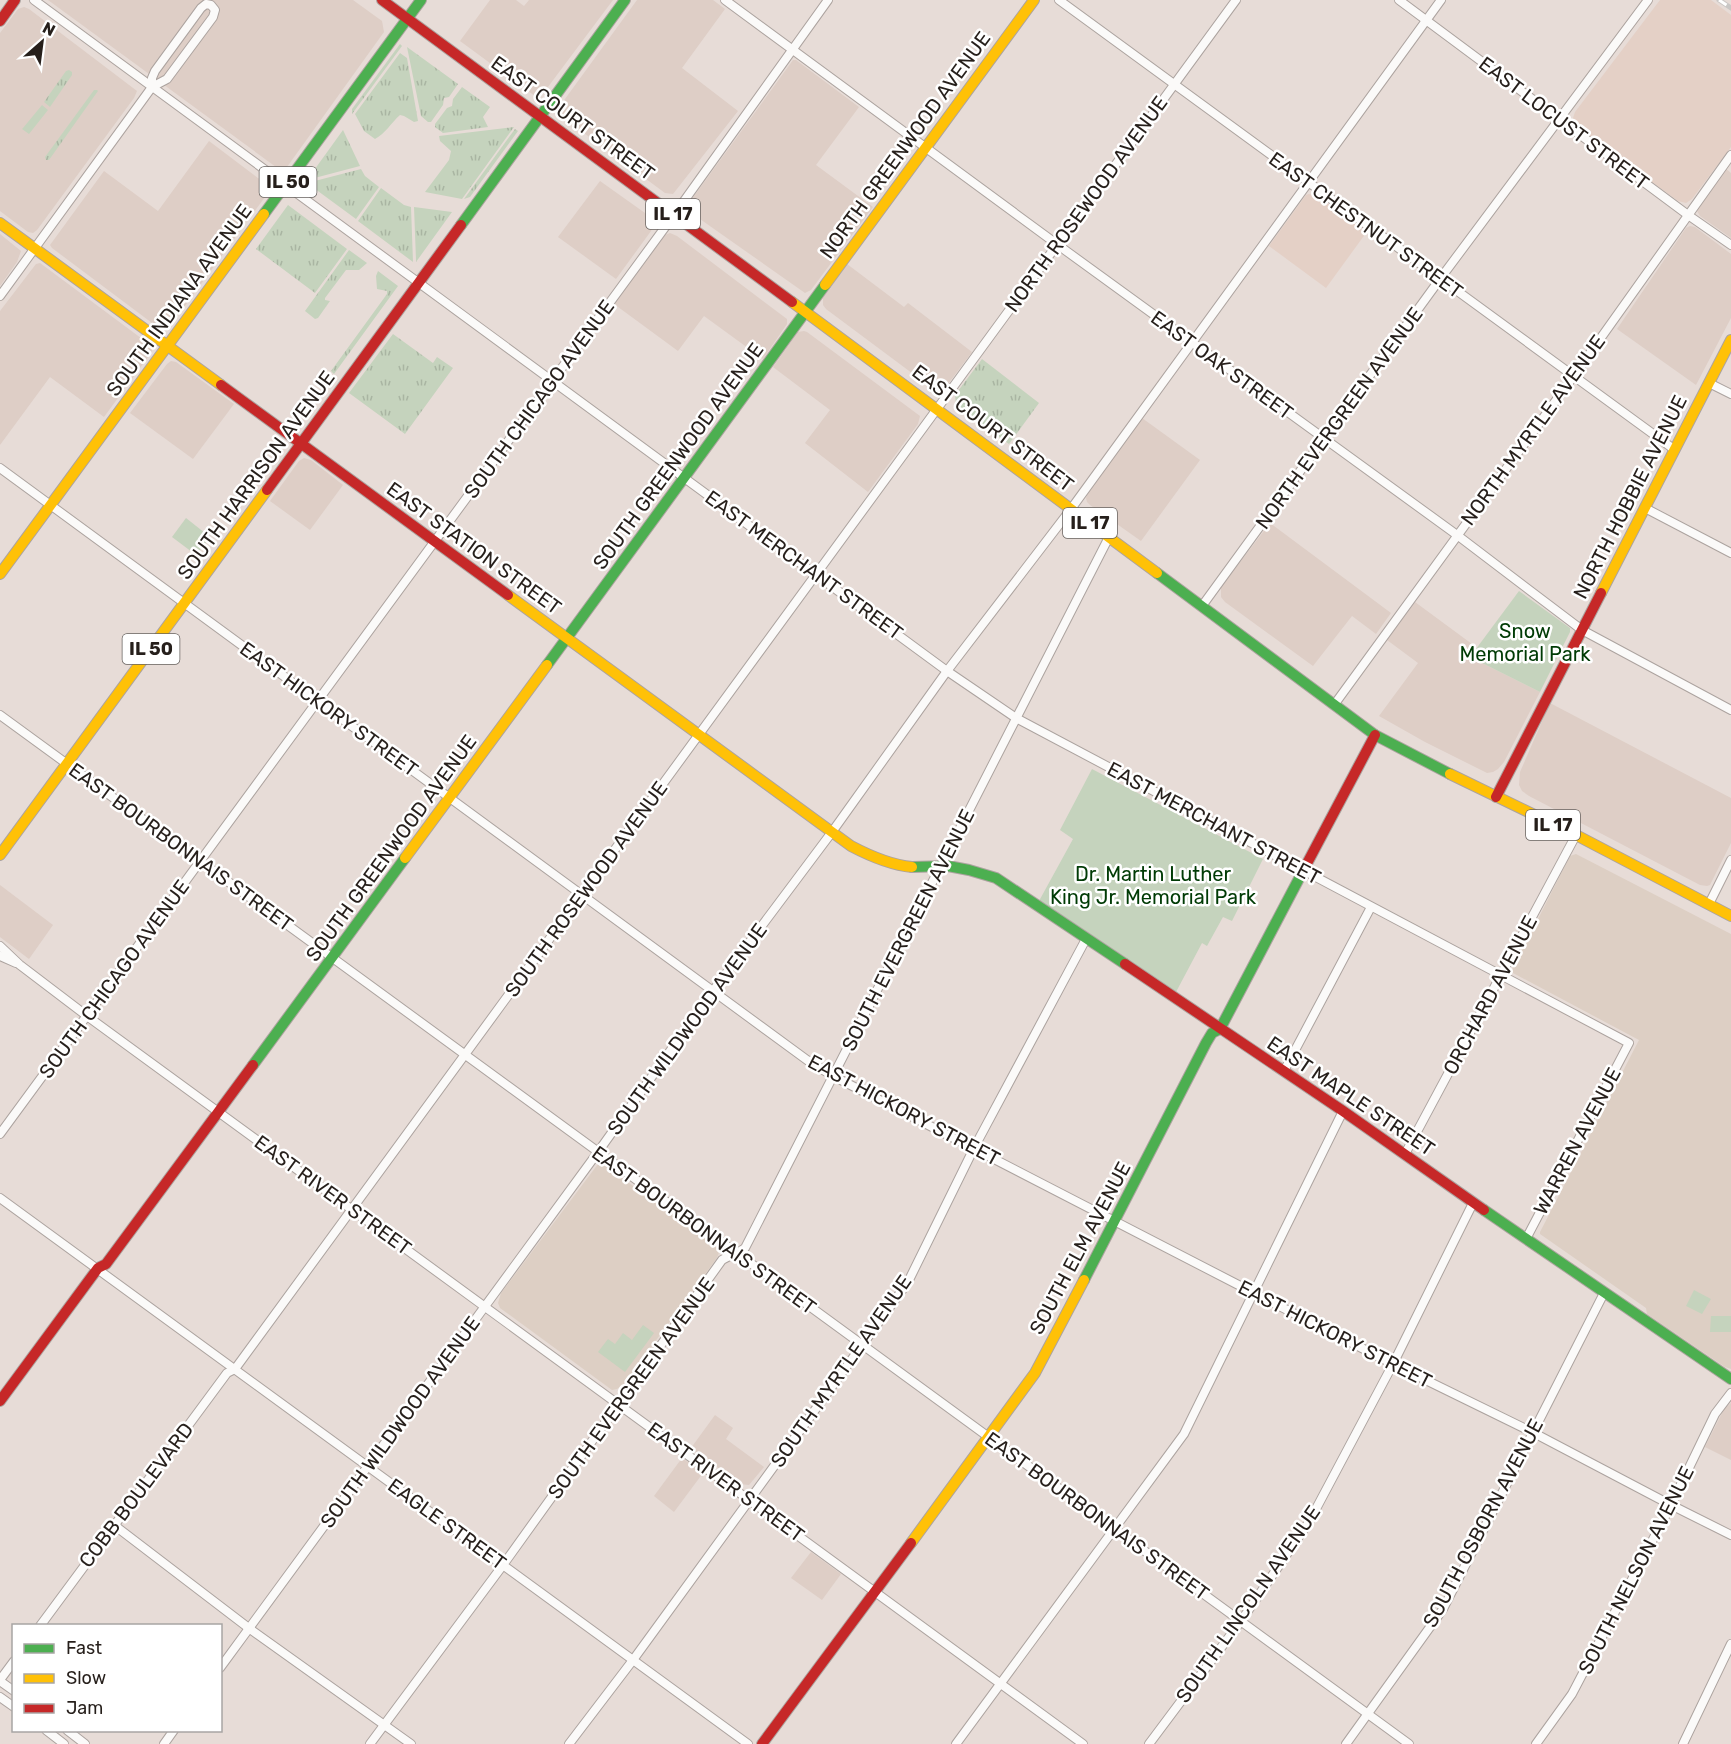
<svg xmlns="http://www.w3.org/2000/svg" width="1731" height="1744" viewBox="0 0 1731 1744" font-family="Rubik,sans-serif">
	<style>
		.commercial { fill: #decec6 }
		.built { fill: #e4d0c6 }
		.education { fill: #ddcfc4 }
		.grass { fill: url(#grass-tufts) }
		.park { fill: #c5d3bd }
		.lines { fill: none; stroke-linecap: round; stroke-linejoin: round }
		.street-casing { stroke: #aca39f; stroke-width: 10 }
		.fast-casing { stroke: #aca39f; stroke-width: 12 }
		.slow-casing { stroke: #aca39f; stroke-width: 12 }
		.jam-casing { stroke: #aca39f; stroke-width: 12 }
		.street { stroke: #fbfaf9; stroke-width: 8 }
		.fast { stroke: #4caf50; stroke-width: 10 }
		.slow { stroke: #ffc107; stroke-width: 10 }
		.jam { stroke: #c62828; stroke-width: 10 }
		.rail-casing { stroke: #cac7c5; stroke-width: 5 }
		.rail { stroke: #fff; stroke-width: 3; stroke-dasharray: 9; stroke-linecap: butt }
		.labels { text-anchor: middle; stroke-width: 5; stroke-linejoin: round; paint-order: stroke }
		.shield { fill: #fff; stroke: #67625f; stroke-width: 1.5 }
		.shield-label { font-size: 18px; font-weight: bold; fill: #261f1b }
		.street-label { font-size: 20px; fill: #261f1b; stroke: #fff }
		.park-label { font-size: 20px; fill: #003b05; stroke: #fff }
	</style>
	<defs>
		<pattern id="grass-tufts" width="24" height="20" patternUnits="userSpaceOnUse" patternTransform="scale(1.5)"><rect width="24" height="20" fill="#c5d3bd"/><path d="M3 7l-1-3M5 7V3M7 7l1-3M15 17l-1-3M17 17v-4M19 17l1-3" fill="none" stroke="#a9b5a2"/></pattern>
	</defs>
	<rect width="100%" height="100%" fill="#e7dcd7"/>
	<g class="commercial">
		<path d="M48 0H353L382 21 384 32 287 167 282 169 276 167Z"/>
		<path d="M490 0H516L524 6 529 0H613L539 99 460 41Z"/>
		<path d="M637 0H713L725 9 682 68 738 111 673 194 665 193 561 116 557 110Z"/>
		<path d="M24 7 29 9 137 91 134 98 37 230 33 233 28 232 0 211V33L18 9Z"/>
		<path d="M793 60H796L859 107 816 165 873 207 811 290 805 293 690 212 687 207 689 203Z"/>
		<path d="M209 141 266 184 268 187V193L168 329H160L52 248 50 245 104 171 158 211Z"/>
		<path d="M1725 168 1731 173V238L1700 216 1697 211 1698 207Z"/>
		<path d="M600 181 652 218 654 223 651 231 616 279 558 237Z"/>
		<path d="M1690 226 1695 227 1731 254V318L1696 385 1617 329 1686 228Z"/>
		<path d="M670 233 677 236 787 319V324L763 359 704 316 678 351 614 304 665 235Z"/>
		<path d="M0 234 21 251 17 262 0 286Z"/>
		<path d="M40 263 153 347 151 353 104 417 50 377 0 445V311L36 264Z"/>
		<path d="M847 264 904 307 908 303 972 352 945 388 940 391H936L826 309 823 305V298Z"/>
		<path d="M804 331 807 332 920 416 918 424 868 492 805 443 830 410 773 367 798 332Z"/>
		<path d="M171 361 176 362 234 404 193 459 130 413 167 364Z"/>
		<path d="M1142 418 1200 460 1141 541 1090 505 1087 502 1086 498 1088 493Z"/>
		<path d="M304 458 311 460 343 485 310 530 270 501 299 461Z"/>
		<path d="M1270 523 1391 613 1376 634 1352 616 1313 666 1225 602 1221 597V587Z"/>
		<path d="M1415 602 1472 644 1465 653 1470 657 1540 692 1504 762 1498 769 1493 772 1487 773 1425 742 1379 716 1418 663 1387 640Z"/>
		<path d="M1550 703 1731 798V843L1710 885 1707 886 1700 885 1529 796 1522 791 1519 785 1520 772Z"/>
		<path d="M0 885 53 925 29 959 0 937Z"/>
		<path d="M1731 1403V1460L1705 1447 1724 1409Z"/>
		<path d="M715 1415 733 1428 726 1439 764 1467 749 1485 740 1484 691 1448Z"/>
		<path d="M682 1458 703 1473 674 1512 654 1496Z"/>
		<path d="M811 1552 841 1574 822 1600 791 1578Z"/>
	</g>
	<g class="built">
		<path d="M1660 0H1711L1731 15V147L1692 199 1686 203 1678 201 1574 125 1572 121 1575 112Z"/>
		<path d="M1309 194 1318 196 1366 233 1326 288 1269 246 1306 195Z"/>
	</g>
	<g class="education">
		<path d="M1576 854 1731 934V1369L1725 1367 1647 1314 1646 1308 1540 1234V1232L1639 1040 1513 973 1512 970 1570 856Z"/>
		<path d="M598 1164 606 1166 720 1250 717 1258 623 1385 617 1389 612 1390 500 1308 498 1303 501 1293Z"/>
	</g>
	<g class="grass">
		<path d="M400 44 402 46 352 114V109Z"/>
		<path d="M407 47 458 84 449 97 444 98 443 105 431 122H428L421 116Z"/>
		<path d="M400 53 407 58 418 121 414 122 404 116 400 115C391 123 385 134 375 139L364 131 355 114Z"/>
		<path d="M69 70 72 72V75L50 107 44 102 66 71Z"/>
		<path d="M462 87 490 107 483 117 488 127 443 133 435 127V124L447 108 452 106 453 99Z"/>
		<path d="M94 90H97L98 91 49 160H46L45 157Z"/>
		<path d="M42 105 48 110 29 134 22 129 23 128Z"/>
		<path d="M514 127 462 199 425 192 449 160 451 151 440 141 439 136Z"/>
		<path d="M515 129 518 131 470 197 464 199Z"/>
		<path d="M343 130 360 166 307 180Z"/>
		<path d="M361 169 365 176 379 187 356 219 307 183Z"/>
		<path d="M381 188 404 205 411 207 413 262 358 221Z"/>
		<path d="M288 205 347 249 315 293 256 249Z"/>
		<path d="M414 207 452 212 416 262V260Z"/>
		<path d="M349 250 367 263 359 270H346L325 298V300L330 301 318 318 315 319 305 311Z"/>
		<path d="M378 271 398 286 334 374 331 371 387 294V291L377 289 376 276Z"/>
		<path d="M393 334 433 363 437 357 453 368 405 434 349 393Z"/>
		<path d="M982 359 1039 403 1009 444 960 409 956 404 955 395Z"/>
	</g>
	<g class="park">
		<path d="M186 518 210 537 196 555 172 537Z"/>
		<path d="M1519 591 1570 628V632L1540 692 1470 657Z"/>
		<path d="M1092 769 1263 859 1232 921 1223 917 1207 946 1202 943 1176 992 1039 901 1073 839 1060 830Z"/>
		<path d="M1694 1290 1711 1299 1702 1314 1686 1306Z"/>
		<path d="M1711 1316H1731V1332H1710Z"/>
		<path d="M643 1325 654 1333 625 1372 598 1352 608 1339 615 1344 623 1333 632 1340Z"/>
	</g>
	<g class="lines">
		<g class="street-casing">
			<g id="street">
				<path d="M34 0 947 671 1016 718 1629 1043 1526 1239"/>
				<path d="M725 0 1058 245 1457 535 1582 630 1731 710"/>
				<path d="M1059 0 1675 450"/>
				<path d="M1399 0 1688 215 1731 245"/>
				<path d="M0 296 152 87 167 79 213 17 215 10 211 5 206 4 201 8 155 71 152 78V87"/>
				<path d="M1709 383 1731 394"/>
				<path d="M0 468 807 1060 833 1076 1254 1293 1393 1364 1532 1432 1671 1505 1731 1535"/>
				<path d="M1645 508 1731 553"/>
				<path d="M1202 606 1440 279 1648 0"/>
				<path d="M1334 705 1573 377 1731 155"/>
				<path d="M0 715 1409 1744"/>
				<path d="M1709 904 1731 860"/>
				<path d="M0 946 20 965 87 1016 1083 1744"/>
				<path d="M0 956 16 963"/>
				<path d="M1284 1071 1371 907"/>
				<path d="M0 1134 674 215 828 0"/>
				<path d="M1405 1154 1576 835"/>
				<path d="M0 1198 748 1744"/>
				<path d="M114 1525 250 1629 411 1744"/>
				<path d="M40 1626 227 1373 235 1369 1236 0"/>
				<path d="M220 1668 598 1152 713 991 832 832 947 671 1071 509 1441 0"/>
				<path d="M0 1680 14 1661"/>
				<path d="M0 1681 14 1691"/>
				<path d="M0 1697 14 1707"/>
				<path d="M46 1730 64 1744"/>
				<path d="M67 1730 85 1744"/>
				<path d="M164 1744 174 1730"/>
				<path d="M370 1744 503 1565 722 1260C730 1255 738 1253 745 1248L1109 537"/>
				<path d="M569 1744 633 1660 908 1282 974 1148 1086 939"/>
				<path d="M956 1744 1184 1434 1343 1111"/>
				<path d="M1149 1744 1241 1621 1309 1522 1393 1364 1473 1203"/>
				<path d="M1346 1744 1443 1609 1604 1293"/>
				<path d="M1536 1744 1572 1694 1671 1505 1715 1414 1731 1393"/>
				<path d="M1683 1744 1731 1644"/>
			</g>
		</g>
		<g class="fast-casing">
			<g id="fast">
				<path d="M264 214 421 0"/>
				<path d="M461 225 625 0"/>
				<path d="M1157 573 1375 735 1450 774"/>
				<path d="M547 665 825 285"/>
				<path d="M912 867 948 866 969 870 996 878 1125 964"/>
				<path d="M253 1065 405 858"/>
				<path d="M1484 1210 1731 1379"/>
				<path d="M1084 1280 1206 1043 1212 1033 1220 1029 1303 871"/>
			</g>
		</g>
		<g class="slow-casing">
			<g id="slow">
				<path d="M0 223 221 385"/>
				<path d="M825 285 1034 0"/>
				<path d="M792 302 1157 573"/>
				<path d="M0 574 264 214"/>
				<path d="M1601 593 1731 340"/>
				<path d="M508 595 851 846C870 856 890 865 912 867"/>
				<path d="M1450 774 1576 835 1731 916"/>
				<path d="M0 855 267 490"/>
				<path d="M405 858 547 665"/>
				<path d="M911 1543 1035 1373 1084 1280"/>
			</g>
		</g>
		<g class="jam-casing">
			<g id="jam">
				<path d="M382 0 792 302"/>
				<path d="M0 21 15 0"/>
				<path d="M221 385 508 595"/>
				<path d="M267 490 461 225"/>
				<path d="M1496 797 1601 593"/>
				<path d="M1303 871 1375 735"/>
				<path d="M1125 964 1343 1111 1484 1210"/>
				<path d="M0 1401 98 1268 106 1264 253 1065"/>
				<path d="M762 1744 911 1543"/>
			</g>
		</g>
		<use href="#street" class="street"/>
		<use href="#fast" class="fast"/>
		<use href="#slow" class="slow"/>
		<use href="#jam" class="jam"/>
		<g class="rail-casing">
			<path id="rail" d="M1719 0 1731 8"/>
		</g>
		<use href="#rail" class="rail"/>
	</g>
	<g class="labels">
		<g class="shield">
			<rect x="259.5" y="167" width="57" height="30" rx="4.5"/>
			<rect x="646" y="199" width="54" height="30" rx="4.5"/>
			<rect x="1063" y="508" width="54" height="30" rx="4.5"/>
			<rect x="122.5" y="634" width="57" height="30" rx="4.5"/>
			<rect x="1526" y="810" width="54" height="30" rx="4.5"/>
		</g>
		<g class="shield-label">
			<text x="288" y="188">IL 50</text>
			<text x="673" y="220">IL 17</text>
			<text x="1090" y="529">IL 17</text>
			<text x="151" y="655">IL 50</text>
			<text x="1553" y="831">IL 17</text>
		</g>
		<g class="street-label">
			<text transform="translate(573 118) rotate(36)" y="7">EAST COURT STREET</text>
			<text transform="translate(1564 123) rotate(37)" y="7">EAST LOCUST STREET</text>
			<text transform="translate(905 145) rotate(-54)" y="7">NORTH GREENWOOD AVENUE</text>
			<text transform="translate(1086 204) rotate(-54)" y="7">NORTH ROSEWOOD AVENUE</text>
			<text transform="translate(1366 225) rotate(36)" y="7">EAST CHESTNUT STREET</text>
			<text transform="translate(179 300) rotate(-54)" y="7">SOUTH INDIANA AVENUE</text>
			<text transform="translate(1222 365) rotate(36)" y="7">EAST OAK STREET</text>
			<text transform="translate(539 399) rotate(-54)" y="7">SOUTH CHICAGO AVENUE</text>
			<text transform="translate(1339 418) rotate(-54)" y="7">NORTH EVERGREEN AVENUE</text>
			<text transform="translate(993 428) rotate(37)" y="7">EAST COURT STREET</text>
			<text transform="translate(1533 430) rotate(-54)" y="7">NORTH MYRTLE AVENUE</text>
			<text transform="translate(678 456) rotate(-54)" y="7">SOUTH GREENWOOD AVENUE</text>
			<text transform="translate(256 475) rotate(-54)" y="7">SOUTH HARRISON AVENUE</text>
			<text transform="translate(1630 497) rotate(-63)" y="7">NORTH HOBBIE AVENUE</text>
			<text transform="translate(474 548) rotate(36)" y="7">EAST STATION STREET</text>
			<text transform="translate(804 565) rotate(36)" y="7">EAST MERCHANT STREET</text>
			<text transform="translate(329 709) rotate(36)" y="7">EAST HICKORY STREET</text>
			<text transform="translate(1214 823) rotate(28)" y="7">EAST MERCHANT STREET</text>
			<text transform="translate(181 847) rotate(36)" y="7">EAST BOURBONNAIS STREET</text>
			<text transform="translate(391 848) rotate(-54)" y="7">SOUTH GREENWOOD AVENUE</text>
			<text transform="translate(586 889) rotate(-54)" y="7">SOUTH ROSEWOOD AVENUE</text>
			<text transform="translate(908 930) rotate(-63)" y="7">SOUTH EVERGREEN AVENUE</text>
			<text transform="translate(114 979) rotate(-54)" y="7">SOUTH CHICAGO AVENUE</text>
			<text transform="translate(1490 995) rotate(-62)" y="7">ORCHARD AVENUE</text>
			<text transform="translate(687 1029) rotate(-54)" y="7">SOUTH WILDWOOD AVENUE</text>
			<text transform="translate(1351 1096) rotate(34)" y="7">EAST MAPLE STREET</text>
			<text transform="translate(904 1110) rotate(28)" y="7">EAST HICKORY STREET</text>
			<text transform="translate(1577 1141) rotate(-62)" y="7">WARREN AVENUE</text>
			<text transform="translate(333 1195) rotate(36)" y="7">EAST RIVER STREET</text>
			<text transform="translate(704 1230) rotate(36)" y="7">EAST BOURBONNAIS STREET</text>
			<text transform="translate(1080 1248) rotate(-62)" y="7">SOUTH ELM AVENUE</text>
			<text transform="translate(1335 1334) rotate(27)" y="7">EAST HICKORY STREET</text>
			<text transform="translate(841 1371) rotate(-55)" y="7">SOUTH MYRTLE AVENUE</text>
			<text transform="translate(631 1388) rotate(-54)" y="7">SOUTH EVERGREEN AVENUE</text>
			<text transform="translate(400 1422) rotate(-54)" y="7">SOUTH WILDWOOD AVENUE</text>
			<text transform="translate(726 1482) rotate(36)" y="7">EAST RIVER STREET</text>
			<text transform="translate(136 1495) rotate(-53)" y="7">COBB BOULEVARD</text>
			<text transform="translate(1097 1516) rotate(36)" y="7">EAST BOURBONNAIS STREET</text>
			<text transform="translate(1483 1523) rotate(-62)" y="7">SOUTH OSBORN AVENUE</text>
			<text transform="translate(447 1524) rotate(36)" y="7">EAGLE STREET</text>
			<text transform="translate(1636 1570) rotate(-63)" y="7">SOUTH NELSON AVENUE</text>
			<text transform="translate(1248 1604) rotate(-55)" y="7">SOUTH LINCOLN AVENUE</text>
		</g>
		<g class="park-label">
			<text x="1525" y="638">Snow<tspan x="1525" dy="23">Memorial Park</tspan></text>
			<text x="1153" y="881">Dr. Martin Luther<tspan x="1153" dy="23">King Jr. Memorial Park</tspan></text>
		</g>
	</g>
	<rect x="12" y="1624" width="210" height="108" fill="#ffffff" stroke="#a8a5a4" stroke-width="1.5"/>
	<rect x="24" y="1644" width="30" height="9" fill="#4caf50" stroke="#a8a5a4" stroke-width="1.5"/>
	<text x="66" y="1654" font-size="18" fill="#261f1b">Fast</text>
	<rect x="24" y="1674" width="30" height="9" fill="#ffc107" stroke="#a8a5a4" stroke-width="1.5"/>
	<text x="66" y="1684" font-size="18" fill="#261f1b">Slow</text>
	<rect x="24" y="1704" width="30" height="9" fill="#c62828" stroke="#a8a5a4" stroke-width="1.5"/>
	<text x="66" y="1714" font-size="18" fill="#261f1b">Jam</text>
	<g transform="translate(42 42) rotate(28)" stroke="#ffffff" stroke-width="4.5" paint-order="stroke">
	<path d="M0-4.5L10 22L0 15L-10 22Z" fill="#261f1b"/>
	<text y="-9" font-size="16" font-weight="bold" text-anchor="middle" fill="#261f1b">N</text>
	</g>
</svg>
